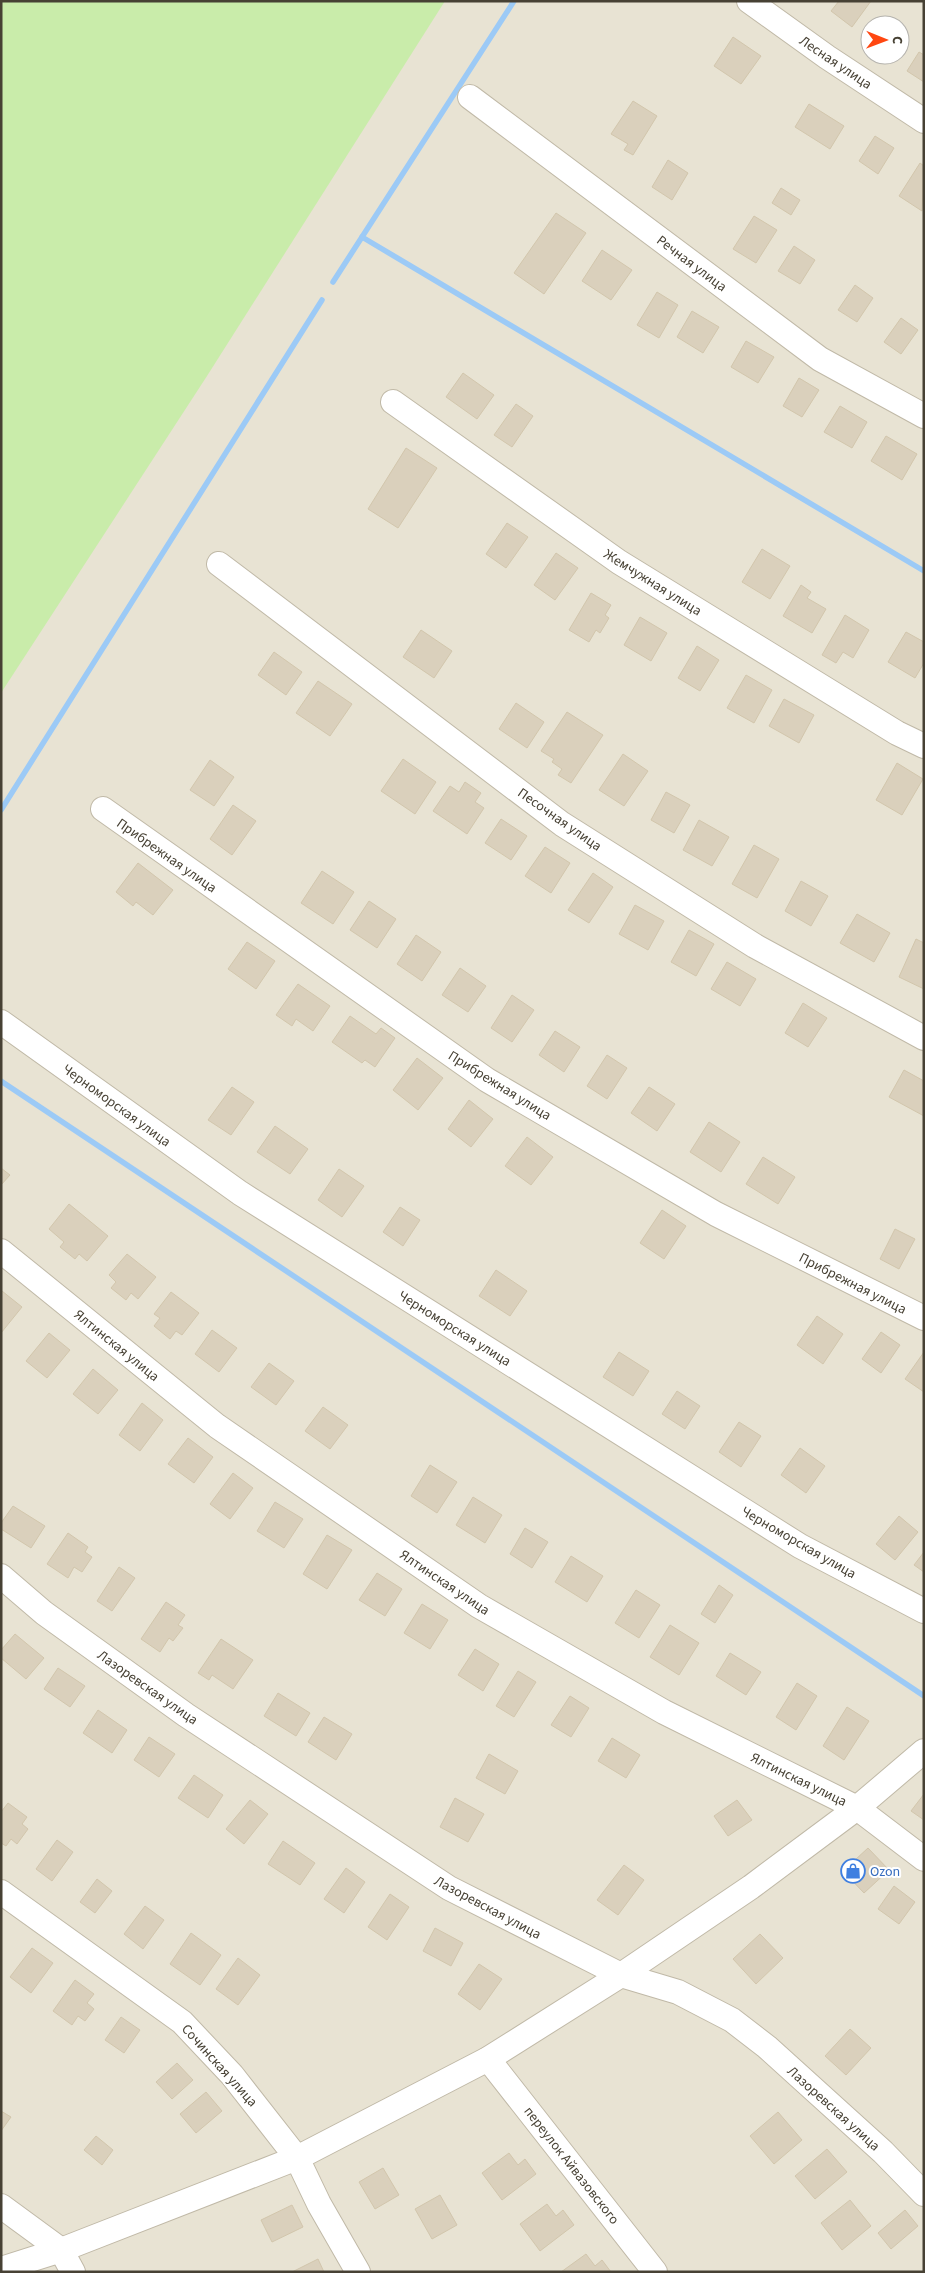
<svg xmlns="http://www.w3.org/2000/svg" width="925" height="2273" viewBox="0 0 925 2273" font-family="'Source Sans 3',sans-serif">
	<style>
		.residential { fill: #e8e3d3; fill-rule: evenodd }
		.green { fill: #c9ecaa }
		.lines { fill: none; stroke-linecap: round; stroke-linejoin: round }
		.stream { stroke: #9ccaf6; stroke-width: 5.5 }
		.building { fill: #dad0bc; stroke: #d2c6ac }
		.minor-casing { stroke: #c0b9a7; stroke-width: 26 }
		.minor { stroke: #fff; stroke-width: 24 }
		.labels { text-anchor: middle; stroke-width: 4; stroke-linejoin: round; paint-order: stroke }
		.street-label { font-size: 14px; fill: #474134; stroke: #fff }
		.shop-label { font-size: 14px; fill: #366cbe; stroke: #fff; text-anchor: start }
	</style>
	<rect width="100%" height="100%" fill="#f4f1e5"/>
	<path class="residential" d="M1 1H924V2272H1ZM870 25H900V55H870Z"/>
	<path class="green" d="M1 1H445L207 376 1 693Z"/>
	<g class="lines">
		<g class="stream">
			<path d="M514 1 362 237 924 571"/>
			<path d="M333 282 362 237"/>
			<path d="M1 810 322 300"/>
			<path d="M1 1081 924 1696"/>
		</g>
	</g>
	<g class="building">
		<path d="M839 1H871L852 27 831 11Z"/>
		<path d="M733 37 761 56 741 84 714 66Z"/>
		<path d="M919 52 924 55V82L907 71Z"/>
		<path d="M633 101 657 116 633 155 624 150 628 144 611 134Z"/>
		<path d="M809 104 844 126 830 149 795 127Z"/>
		<path d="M875 136 894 148 878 174 859 161Z"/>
		<path d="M668 160 688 173 672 200 652 187Z"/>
		<path d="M920 163 924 166 922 211 899 196Z"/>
		<path d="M781 188 800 200 791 215 772 203Z"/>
		<path d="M556 213 586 233 544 294 514 273Z"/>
		<path d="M754 216 777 230 756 263 733 249Z"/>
		<path d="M794 246 815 260 800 284 778 271Z"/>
		<path d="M602 250 632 270 611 300 582 281Z"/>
		<path d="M855 285 873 298 857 322 838 310Z"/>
		<path d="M657 292 678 305 659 338 637 325Z"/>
		<path d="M692 311 719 327 703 353 677 337Z"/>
		<path d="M901 318 918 330 901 354 884 342Z"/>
		<path d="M746 341 774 357 758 383 731 367Z"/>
		<path d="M463 373 494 395 477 419 446 397Z"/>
		<path d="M799 378 819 390 802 417 783 406Z"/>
		<path d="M516 404 533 416 512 447 494 435Z"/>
		<path d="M840 406 867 422 852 448 824 432Z"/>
		<path d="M886 436 917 454 902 480 871 461Z"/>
		<path d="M406 448 437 468 398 528 368 509Z"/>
		<path d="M507 523 528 537 506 568 486 554Z"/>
		<path d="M762 549 790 566 770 599 742 582Z"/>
		<path d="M556 553 578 568 555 600 534 585Z"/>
		<path d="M801 585 811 592 807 598 826 609 812 633 783 616Z"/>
		<path d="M591 593 611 605 605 615 609 618 600 633 596 630 589 642 569 630Z"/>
		<path d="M845 615 869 630 853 658 843 652 836 663 822 655Z"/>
		<path d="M640 617 667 633 651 661 624 645Z"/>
		<path d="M421 630 452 651 434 678 403 657Z"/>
		<path d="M906 632 924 642V663L915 678 888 662Z"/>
		<path d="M697 646 719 660 700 691 678 678Z"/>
		<path d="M274 652 302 672 286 695 258 675Z"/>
		<path d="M746 675 772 690 754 723 727 708Z"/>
		<path d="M318 681 352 704 330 736 296 713Z"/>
		<path d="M784 699 814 715 799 743 769 726Z"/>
		<path d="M516 703 544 722 527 748 499 729Z"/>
		<path d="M567 712 603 735 571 783 558 775 562 769 552 762 554 759 541 751Z"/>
		<path d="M623 754 648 771 624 806 599 790Z"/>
		<path d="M403 759 436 782 415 814 381 791Z"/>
		<path d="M210 760 234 777 214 806 190 790Z"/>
		<path d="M897 763 923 779 902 815 876 800Z"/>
		<path d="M465 782 481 793 475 802 484 808 467 834 433 811 450 786 459 792Z"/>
		<path d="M666 792 690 805 674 833 651 820Z"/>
		<path d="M233 805 256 821 232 855 210 839Z"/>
		<path d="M501 819 527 836 511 860 485 843Z"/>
		<path d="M699 820 729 837 712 866 683 850Z"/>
		<path d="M754 845 779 859 757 898 732 884Z"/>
		<path d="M545 847 570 863 551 893 525 876Z"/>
		<path d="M138 863 173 890 153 915 136 902 133 906 116 892Z"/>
		<path d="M322 871 354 892 333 924 301 903Z"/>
		<path d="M593 873 613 887 589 923 568 910Z"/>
		<path d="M801 881 828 896 811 926 785 911Z"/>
		<path d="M369 901 396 919 377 948 350 930Z"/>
		<path d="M635 905 664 921 648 950 619 934Z"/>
		<path d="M857 914 890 933 874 962 840 943Z"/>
		<path d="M689 930 714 944 696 976 671 962Z"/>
		<path d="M416 935 441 952 422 981 397 964Z"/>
		<path d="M916 939 924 943V989L899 977Z"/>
		<path d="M247 942 275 961 256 989 228 969Z"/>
		<path d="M727 962 756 979 740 1006 711 989Z"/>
		<path d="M460 968 486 986 468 1012 442 995Z"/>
		<path d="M298 984 330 1006 313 1031 296 1019 292 1026 276 1015Z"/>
		<path d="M512 995 534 1010 512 1042 491 1028Z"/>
		<path d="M803 1003 827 1018 808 1047 785 1033Z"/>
		<path d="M350 1016 376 1034 381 1028 395 1038 375 1067 365 1060 362 1063 332 1042Z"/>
		<path d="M555 1031 580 1047 564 1072 539 1055Z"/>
		<path d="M607 1055 627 1068 607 1099 587 1086Z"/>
		<path d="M417 1058 443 1078 418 1110 393 1090Z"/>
		<path d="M904 1070 924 1081V1116L889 1097Z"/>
		<path d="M232 1087 254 1102 231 1135 208 1120Z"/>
		<path d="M649 1087 675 1104 657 1131 631 1113Z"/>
		<path d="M469 1100 493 1119 471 1147 448 1129Z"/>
		<path d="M709 1122 740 1142 721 1172 690 1152Z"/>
		<path d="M275 1126 308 1149 290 1174 257 1152Z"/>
		<path d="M527 1137 553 1157 531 1185 505 1166Z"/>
		<path d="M763 1157 795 1177 778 1204 746 1184Z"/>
		<path d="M1 1168 10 1175 1 1185Z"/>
		<path d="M339 1169 364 1186 342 1217 318 1200Z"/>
		<path d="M69 1204 108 1236 87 1261 79 1254 75 1259 60 1247 64 1242 49 1229Z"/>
		<path d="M400 1207 420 1220 403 1246 383 1232Z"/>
		<path d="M662 1210 686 1226 664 1259 640 1243Z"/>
		<path d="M895 1229 915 1239 899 1269 880 1259Z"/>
		<path d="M127 1254 156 1277 138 1299 131 1293 126 1300 111 1288 116 1282 109 1275Z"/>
		<path d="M496 1270 527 1291 510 1316 479 1296Z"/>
		<path d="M2 1291 22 1307 1 1333V1293Z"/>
		<path d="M171 1292 199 1313 182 1335 176 1331 170 1339 154 1326 160 1318 154 1314Z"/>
		<path d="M817 1316 843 1334 823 1364 797 1345Z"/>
		<path d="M212 1330 237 1348 219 1372 195 1354Z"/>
		<path d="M881 1332 900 1345 881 1373 862 1359Z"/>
		<path d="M49 1333 70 1350 47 1378 26 1361Z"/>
		<path d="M619 1352 649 1371 633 1396 603 1377Z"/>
		<path d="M924 1352V1392L905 1379Z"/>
		<path d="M269 1363 294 1381 276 1405 251 1387Z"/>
		<path d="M93 1369 118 1390 98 1414 73 1394Z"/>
		<path d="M677 1391 700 1406 685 1429 662 1414Z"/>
		<path d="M142 1403 163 1420 140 1451 119 1435Z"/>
		<path d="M323 1407 348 1425 330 1449 305 1431Z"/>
		<path d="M739 1422 761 1436 741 1467 719 1452Z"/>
		<path d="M188 1438 213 1457 194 1483 168 1464Z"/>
		<path d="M800 1448 825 1466 806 1493 781 1475Z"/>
		<path d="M430 1465 457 1482 437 1513 411 1496Z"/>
		<path d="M233 1473 253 1488 230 1519 210 1504Z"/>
		<path d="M473 1497 502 1515 485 1543 456 1525Z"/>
		<path d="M275 1502 303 1519 284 1548 257 1531Z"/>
		<path d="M13 1506 45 1526 31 1548 1 1529V1523Z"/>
		<path d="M899 1516 918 1532 895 1560 876 1544Z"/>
		<path d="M525 1528 548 1542 532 1568 510 1554Z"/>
		<path d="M68 1533 88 1547 85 1552 92 1557 82 1572 74 1567 68 1578 47 1564Z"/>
		<path d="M327 1535 352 1550 327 1589 303 1574Z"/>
		<path d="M924 1552V1572L914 1565Z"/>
		<path d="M571 1556 603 1576 587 1602 555 1582Z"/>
		<path d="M119 1567 135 1578 112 1611 97 1601Z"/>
		<path d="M377 1573 402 1589 385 1616 359 1600Z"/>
		<path d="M719 1585 733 1595 715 1623 701 1614Z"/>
		<path d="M636 1590 660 1605 639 1638 615 1623Z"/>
		<path d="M166 1602 185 1615 178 1625 183 1628 173 1641 169 1638 160 1652 141 1639Z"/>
		<path d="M422 1604 448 1620 430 1649 404 1633Z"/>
		<path d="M670 1625 699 1643 679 1675 650 1657Z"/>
		<path d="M15 1634 44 1658 26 1679 1 1658V1650Z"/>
		<path d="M221 1639 253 1660 233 1689 212 1675 209 1680 198 1673Z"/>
		<path d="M475 1649 499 1664 483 1691 458 1675Z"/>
		<path d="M730 1653 761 1672 746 1695 716 1676Z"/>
		<path d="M58 1668 85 1686 70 1707 44 1689Z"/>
		<path d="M518 1671 536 1682 514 1717 496 1706Z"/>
		<path d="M797 1683 817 1696 796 1730 776 1717Z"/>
		<path d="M278 1693 310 1713 296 1736 264 1716Z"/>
		<path d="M570 1696 589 1708 571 1737 551 1725Z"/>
		<path d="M847 1707 869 1721 844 1760 823 1746Z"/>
		<path d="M98 1710 127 1730 112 1753 83 1733Z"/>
		<path d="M324 1717 352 1734 336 1760 308 1742Z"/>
		<path d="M149 1737 175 1754 159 1777 134 1760Z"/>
		<path d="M612 1738 640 1755 626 1778 598 1761Z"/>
		<path d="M489 1754 518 1771 505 1794 476 1778Z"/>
		<path d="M194 1775 223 1795 208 1818 178 1798Z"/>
		<path d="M924 1794V1820L911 1811Z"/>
		<path d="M455 1798 484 1814 468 1842 440 1827Z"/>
		<path d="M250 1800 268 1814 244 1844 226 1829Z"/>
		<path d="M737 1800 752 1820 728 1836 714 1816Z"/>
		<path d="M8 1803 27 1817 22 1824 28 1829 17 1844 11 1839 6 1846 1 1843V1812Z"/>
		<path d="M57 1840 73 1852 52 1881 36 1869Z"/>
		<path d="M283 1841 315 1863 300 1885 268 1864Z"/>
		<path d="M868 1848 889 1870 864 1893 843 1871Z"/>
		<path d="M624 1865 644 1880 618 1915 597 1900Z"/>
		<path d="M346 1868 365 1882 344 1913 324 1899Z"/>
		<path d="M97 1879 112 1891 95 1913 80 1902Z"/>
		<path d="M894 1886 915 1902 899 1924 878 1909Z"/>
		<path d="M390 1894 409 1907 387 1940 368 1927Z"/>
		<path d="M145 1906 164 1920 143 1949 124 1934Z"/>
		<path d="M435 1928 463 1943 451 1966 423 1951Z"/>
		<path d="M191 1933 221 1955 200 1985 170 1964Z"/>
		<path d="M760 1934 783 1958 756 1984 733 1959Z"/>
		<path d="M32 1948 53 1963 31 1993 10 1977Z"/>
		<path d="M238 1958 260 1975 238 2005 216 1989Z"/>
		<path d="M479 1964 502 1979 480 2010 458 1994Z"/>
		<path d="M75 1980 94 1994 87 2003 94 2009 85 2021 78 2016 72 2025 53 2011Z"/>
		<path d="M121 2017 140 2030 124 2053 105 2040Z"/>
		<path d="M850 2029 871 2048 846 2075 825 2056Z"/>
		<path d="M177 2063 193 2080 172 2099 156 2082Z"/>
		<path d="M206 2092 222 2111 196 2133 180 2114Z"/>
		<path d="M1 2111 11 2117 1 2131Z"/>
		<path d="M778 2112 802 2140 774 2164 750 2136Z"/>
		<path d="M96 2136 113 2150 102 2165 84 2150Z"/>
		<path d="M827 2149 847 2172 815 2199 795 2176Z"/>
		<path d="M509 2153 518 2165 525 2159 536 2174 502 2200 482 2173Z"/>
		<path d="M383 2168 399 2195 375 2209 359 2182Z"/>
		<path d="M440 2195 457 2225 432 2239 415 2209Z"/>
		<path d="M850 2200 871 2226 842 2250 821 2223Z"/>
		<path d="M547 2204 556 2216 563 2210 574 2225 540 2251 520 2224Z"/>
		<path d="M292 2205 303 2227 272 2242 261 2220Z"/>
		<path d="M905 2210 918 2226 891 2249 878 2233Z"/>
		<path d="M586 2254 595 2266 602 2260 611 2272H561Z"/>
		<path d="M318 2259 324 2272H292Z"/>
	</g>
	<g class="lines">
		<g class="minor-casing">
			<g id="minor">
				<path d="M749 1 827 57 924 121"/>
				<path d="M470 97 820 359 924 416"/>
				<path d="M393 402 619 562 897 733 924 746"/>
				<path d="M219 564 562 824 755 946 924 1038"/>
				<path d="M103 809 487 1080 716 1214 924 1318"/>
				<path d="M1 1022 240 1193 800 1546 924 1611"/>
				<path d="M1 1251 217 1426 479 1606 664 1712 857 1808 924 1859"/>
				<path d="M1 1576 44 1613 186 1715 449 1888 621 1975 678 1992 732 2020 767 2047 883 2152 924 2194"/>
				<path d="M1 1892 182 2022 232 2075 297 2158 319 2204 358 2272"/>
				<path d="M488 2059 655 2272"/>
				<path d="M1 2206 61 2250 73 2272"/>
				<path d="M1 2269 61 2250 297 2158 488 2059 621 1975 751 1887 857 1808 924 1751"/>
			</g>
		</g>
		<use href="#minor" class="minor"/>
	</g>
	<defs>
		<g id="shop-ring" transform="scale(1.25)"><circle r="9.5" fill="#fff" stroke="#3f7fe0" stroke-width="1.5"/><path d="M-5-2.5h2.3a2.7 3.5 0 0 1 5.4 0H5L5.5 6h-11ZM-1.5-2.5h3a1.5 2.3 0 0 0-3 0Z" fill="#3f7fe0"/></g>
	</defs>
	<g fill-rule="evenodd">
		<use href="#shop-ring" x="853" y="1871"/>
	</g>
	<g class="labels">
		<g class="street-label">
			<text transform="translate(836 62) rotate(34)" y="5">Лесная улица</text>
			<text transform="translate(692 263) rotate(37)" y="5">Речная улица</text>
			<text transform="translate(653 582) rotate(32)" y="5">Жемчужная улица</text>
			<text transform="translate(560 819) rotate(35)" y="5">Песочная улица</text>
			<text transform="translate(167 855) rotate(35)" y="5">Прибрежная улица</text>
			<text transform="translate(500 1085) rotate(32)" y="5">Прибрежная улица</text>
			<text transform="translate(117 1105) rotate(36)" y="5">Черноморская улица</text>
			<text transform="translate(853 1283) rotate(27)" y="5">Прибрежная улица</text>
			<text transform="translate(455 1328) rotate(32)" y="5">Черноморская улица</text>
			<text transform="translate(117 1345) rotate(39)" y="5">Ялтинская улица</text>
			<text transform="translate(799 1542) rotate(30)" y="5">Черноморская улица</text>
			<text transform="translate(445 1582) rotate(34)" y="5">Ялтинская улица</text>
			<text transform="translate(148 1687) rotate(35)" y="5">Лазоревская улица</text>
			<text transform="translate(799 1779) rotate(26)" y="5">Ялтинская улица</text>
			<text transform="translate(488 1907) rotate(28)" y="5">Лазоревская улица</text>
			<text transform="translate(220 2065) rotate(48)" y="5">Сочинская улица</text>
			<text transform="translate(834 2108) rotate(42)" y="5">Лазоревская улица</text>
			<text transform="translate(572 2165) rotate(52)" y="5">переулок Айвазовского</text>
		</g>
		<g class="shop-label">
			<text x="870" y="1876">Ozon</text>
		</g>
	</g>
	<rect width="925" height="2273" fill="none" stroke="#474134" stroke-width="5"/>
	<g transform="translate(885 40) rotate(91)"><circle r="24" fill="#ffffff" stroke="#b5b3ae"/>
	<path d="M0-4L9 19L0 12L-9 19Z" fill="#ff4711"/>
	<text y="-8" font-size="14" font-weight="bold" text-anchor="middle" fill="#474134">С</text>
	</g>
</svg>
